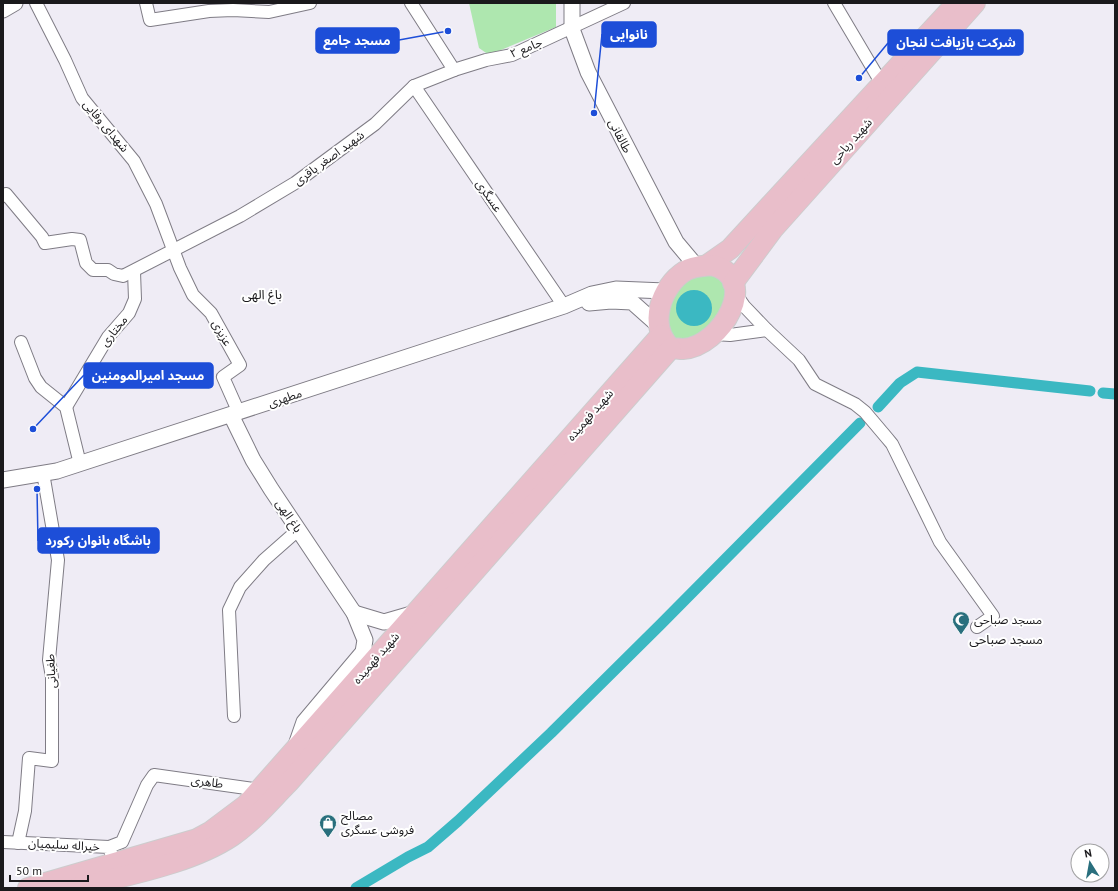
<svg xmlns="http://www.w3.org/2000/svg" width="1118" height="891" viewBox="0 0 1118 891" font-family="'PT Sans','Noto Sans Arabic',sans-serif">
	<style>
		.green { fill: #aee7af }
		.water { fill: #3bb8c2 }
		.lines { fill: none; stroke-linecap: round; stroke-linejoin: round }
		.canal { stroke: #3bb8c2; stroke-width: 11 }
		.minor-casing { stroke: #7f7c85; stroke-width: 14 }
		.tertiary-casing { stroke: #7f7c85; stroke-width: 17 }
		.primary-casing { stroke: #cdcccd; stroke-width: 22 }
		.minor { stroke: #fff; stroke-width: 12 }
		.tertiary { stroke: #fff; stroke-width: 15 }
		.primary { stroke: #e9beca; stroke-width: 20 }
		.labels { text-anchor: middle; stroke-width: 4; stroke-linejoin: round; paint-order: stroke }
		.street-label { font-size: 12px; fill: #1a191c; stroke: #fff }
		.poi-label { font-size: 12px; fill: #1a191c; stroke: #fff; text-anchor: start }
		.neighbourhood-label { font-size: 13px; fill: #1a191c; stroke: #fff }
		.leader { fill: none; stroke: #1d4ed8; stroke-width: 1.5 }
		.callout-dot { fill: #1d4ed8; stroke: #fff; stroke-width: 1.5 }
		.callout { fill: #1d4ed8; stroke: #1d4ed8; stroke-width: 1.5 }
		.callout-label { font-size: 13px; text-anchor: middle; font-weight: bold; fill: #fff }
	</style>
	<rect width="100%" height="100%" fill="#efecf5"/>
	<g class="green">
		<path d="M469 3H556V27L489 55 479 48Z"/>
		<path d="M709 268 730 290 720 325 673 345 663 308 675 284Z"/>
	</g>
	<circle class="water" cx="694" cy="308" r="18"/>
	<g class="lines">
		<g class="canal">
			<path d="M1103 393 1115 394"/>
			<path d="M878 407 900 383 917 372 1090 391"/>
			<path d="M356 888 408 857 428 847 458 821 551 733 661 624 860 423"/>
		</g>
		<g class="minor-casing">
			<g id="minor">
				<path d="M36 3 65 60 82 98 134 161 156 204 180 268 193 295 211 313 240 365 223 377 239 413"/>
				<path d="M146 3 150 20 209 11 233 10 269 12 310 3"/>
				<path d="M411 3 454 70"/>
				<path d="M834 3 882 84"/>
				<path d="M414 86 564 306"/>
				<path d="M3 196 6 194 42 237 45 243 72 239 80 240 86 263 93 270H108L114 274 123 276 240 216 295 183 375 124 414 86 457 69 486 60 512 55 624 3"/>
				<path d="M735 293 744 306 767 330 799 360 815 384 855 404 865 412 887 438 892 444 940 542 993 616 977 627"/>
				<path d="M714 334 730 335 767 330"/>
				<path d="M21 342 35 378 41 387 66 407 80 464"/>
				<path d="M66 407 108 337 129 313 135 299 134 272"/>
				<path d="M234 716 229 610 240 587 264 560 298 530"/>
				<path d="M3 842 109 847 111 853"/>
				<path d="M18 843 25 811 29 758 52 761V677L49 660 58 560 43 473"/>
				<path d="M109 847 122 842 147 785 154 775 260 790"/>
			</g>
		</g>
		<g class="tertiary-casing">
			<g id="tertiary">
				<path d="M572 3V29L588 72 676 242 697 267"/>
				<path d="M3 10 15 3"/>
				<path d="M589 303 611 301 632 302 659 326"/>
				<path d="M231 415 253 460 271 489 354 613 365 640 363 652 304 722 296 745"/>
				<path d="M3 480 57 471 484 332 564 306 592 294 616 289 665 291"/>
				<path d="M354 613 384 622 415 613"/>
			</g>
		</g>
		<g class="primary-casing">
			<g id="primary">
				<path d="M707 265 730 249 953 7"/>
				<path d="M712 265C762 278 721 347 683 349 679 349 675 348 671 348 647 326 661 286 685 271 693 266 703 266 712 265Z"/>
				<path d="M733 283 773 229 975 3"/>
				<path d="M28 888 197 839 210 832 246 805 661 335"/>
				<path d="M77 888C126 875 190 864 232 836 253 822 271 800 289 782L671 348"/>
			</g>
		</g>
		<use href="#minor" class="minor"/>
		<use href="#tertiary" class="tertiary"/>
		<use href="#primary" class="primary"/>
	</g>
	<defs>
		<g id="mosque-pin" transform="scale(0.9)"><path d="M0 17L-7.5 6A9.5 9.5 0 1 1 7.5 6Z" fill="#296f7d" stroke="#fff"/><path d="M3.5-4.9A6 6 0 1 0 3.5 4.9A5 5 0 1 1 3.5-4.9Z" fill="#fff"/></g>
		<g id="shop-pin" transform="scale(0.9)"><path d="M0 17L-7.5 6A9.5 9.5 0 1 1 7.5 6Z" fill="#296f7d" stroke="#fff"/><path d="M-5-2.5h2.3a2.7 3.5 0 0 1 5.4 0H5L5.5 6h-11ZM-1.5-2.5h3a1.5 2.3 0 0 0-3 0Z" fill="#fff"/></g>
	</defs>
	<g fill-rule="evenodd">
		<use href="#mosque-pin" x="961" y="620"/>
		<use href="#shop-pin" x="328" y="823"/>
	</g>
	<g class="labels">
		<g class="street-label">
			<text transform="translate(526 48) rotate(-22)" y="4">جامع ۲</text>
			<text transform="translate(106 126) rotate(50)" y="4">شهدای وفایی</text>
			<text transform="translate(620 136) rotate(63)" y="4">طالقانی</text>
			<text transform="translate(851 141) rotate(-48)" y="4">شهید ریاحی</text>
			<text transform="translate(329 158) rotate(-36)" y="4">شهید اصغر باقری</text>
			<text transform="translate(489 196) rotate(56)" y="4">عسگری</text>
			<text transform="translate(114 331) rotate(-51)" y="4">مختاری</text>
			<text transform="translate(222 333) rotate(61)" y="4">عزیزی</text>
			<text transform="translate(285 398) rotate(-18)" y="4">مطهری</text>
			<text transform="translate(590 415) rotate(-49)" y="4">شهید فهمیده</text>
			<text transform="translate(289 516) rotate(56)" y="4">باغ الهی</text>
			<text transform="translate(376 658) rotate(-49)" y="4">شهید فهمیده</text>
			<text transform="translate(51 671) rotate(-93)" y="4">طغیانی</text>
			<text transform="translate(207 782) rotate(8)" y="4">طاهری</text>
			<text transform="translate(64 845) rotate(3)" y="4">خیراله سلیمیان</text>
		</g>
		<g class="poi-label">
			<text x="974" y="624">مسجد صباحی</text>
			<text x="341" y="820">مصالح<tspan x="341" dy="14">فروشی عسگری</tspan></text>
		</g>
		<g class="neighbourhood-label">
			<text x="262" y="299">باغ الهی</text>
			<text x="1006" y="644">مسجد صباحی</text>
		</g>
	</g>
	<path class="leader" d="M594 113L602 34M448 31L399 40M859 78L888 43M33 429L84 375M37 489L38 541"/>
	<g class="callout-dot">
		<circle cx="594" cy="113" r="4"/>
		<circle cx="448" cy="31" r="4"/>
		<circle cx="859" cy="78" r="4"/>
		<circle cx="33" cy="429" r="4"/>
		<circle cx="37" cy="489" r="4"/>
	</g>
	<g class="callout">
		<rect x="602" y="22" width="54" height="25" rx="4"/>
		<rect x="316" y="28" width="83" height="25" rx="4"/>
		<rect x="888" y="30" width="135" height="25" rx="4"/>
		<rect x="84" y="363" width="129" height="25" rx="4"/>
		<rect x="38" y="528" width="121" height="25" rx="4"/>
	</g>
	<g class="callout-label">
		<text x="629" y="39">نانوایی</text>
		<text x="357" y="45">مسجد جامع</text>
		<text x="956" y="47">شرکت بازیافت لنجان</text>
		<text x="148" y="380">مسجد امیرالمومنین</text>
		<text x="98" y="545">باشگاه بانوان رکورد</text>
	</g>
	<rect width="1118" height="891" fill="none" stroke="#1a191c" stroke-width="8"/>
	<g transform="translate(1090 863) rotate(349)"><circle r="19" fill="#ffffff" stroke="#a3a3a4"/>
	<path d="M0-3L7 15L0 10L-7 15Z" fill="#296f7d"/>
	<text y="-6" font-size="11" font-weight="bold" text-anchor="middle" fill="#1a191c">N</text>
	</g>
	<path d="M10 875v6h78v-6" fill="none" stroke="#1a191c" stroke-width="2"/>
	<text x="16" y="875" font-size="12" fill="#1a191c" stroke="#ffffff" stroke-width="3" paint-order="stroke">50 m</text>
</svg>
